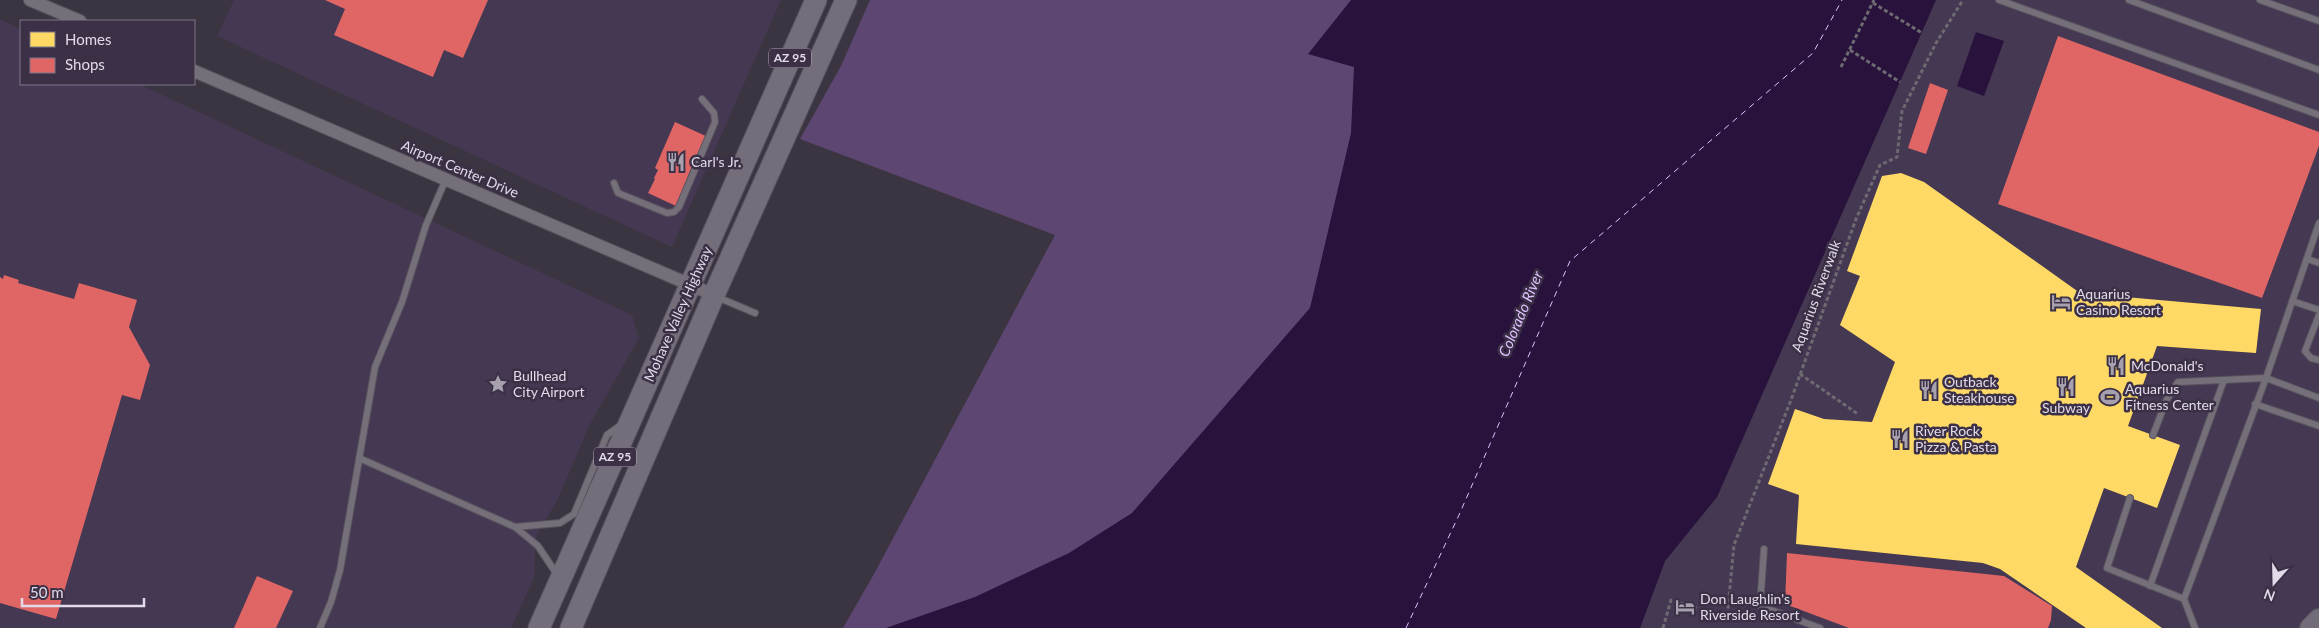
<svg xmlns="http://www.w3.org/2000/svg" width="2319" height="628" viewBox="0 0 2319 628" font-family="Lato,sans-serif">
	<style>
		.built { fill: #453852 }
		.green { fill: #5d4772 }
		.water { fill: #29123c }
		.homes { fill: #ffd966 }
		.shops { fill: #e06666 }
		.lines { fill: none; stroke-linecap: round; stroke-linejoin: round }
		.ferry { stroke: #dfc1ff; stroke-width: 1; stroke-dasharray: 6 5; stroke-linecap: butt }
		.service-casing { stroke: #58535e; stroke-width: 8 }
		.minor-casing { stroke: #58535e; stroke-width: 14 }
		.primary-casing { stroke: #58535e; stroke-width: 22 }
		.trunk-casing { stroke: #58535e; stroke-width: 23 }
		.path { stroke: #6e6a72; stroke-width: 3; stroke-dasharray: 4 2.5; stroke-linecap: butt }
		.service { stroke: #746f79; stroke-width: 6 }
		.minor { stroke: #746f79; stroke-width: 12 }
		.primary { stroke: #726c78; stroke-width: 20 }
		.trunk { stroke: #746e7a; stroke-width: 21 }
		.labels { text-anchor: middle; stroke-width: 5; stroke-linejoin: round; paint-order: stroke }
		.shield { fill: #3b3046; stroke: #afa7b8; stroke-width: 1 }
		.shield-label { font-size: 12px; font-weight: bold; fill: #e1dae9 }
		.poi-label { font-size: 14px; fill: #e1dae9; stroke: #3b3046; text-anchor: start }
		.street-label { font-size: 14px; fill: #e1dae9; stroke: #3b3046 }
		.water-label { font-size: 15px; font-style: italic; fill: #dfc1ff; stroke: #3b3046 }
	</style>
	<rect width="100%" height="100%" fill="#3b3541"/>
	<g class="built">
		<path d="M234 0H781L672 247 217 36Z"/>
		<path d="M1936 0H2319V628H1640L1665 561 1717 497Z"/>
		<path d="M0 19 21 29V84H139L632 315 639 338 590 424 558 499 536 536 534 578 511 628H0Z"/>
	</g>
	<path class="green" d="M870 0H1481L1213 628H843L874 574 1055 235 800 139 841 66Z"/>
	<g class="water">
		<path d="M1351 0H1936L1717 497 1665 561 1640 628H886L975 597 1069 553 1132 513 1310 308 1351 133 1354 67 1308 54Z"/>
		<path d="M1976 32 2004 41 1984 96 1957 86Z"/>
	</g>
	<path class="homes" d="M1901 173 1924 182 2080 293 2261 309 2256 353 2157 346 2128 426 2180 445 2157 508 2104 488 2076 567 2162 628H2086L2000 569 1983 563 1796 544 1799 495 1768 484 1795 409 1824 419 1872 422 1895 362 1840 325 1860 276 1847 271 1882 176Z"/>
	<g class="shops">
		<path d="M325 0H488L463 58 444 50 433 77 334 35 345 9Z"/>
		<path d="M2058 36 2319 132V146L2262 298 1998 204Z"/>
		<path d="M1930 83 1948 90 1926 154 1908 148Z"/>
		<path d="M675 122 708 137 700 155 697 154 676 206 648 193 655 179 654 178 658 170 655 168Z"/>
		<path d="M4 275 19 280 18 283 74 299 79 283 137 300 129 327 150 365 140 400 122 395 56 619 0 603V277L3 279Z"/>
		<path d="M1787 553 2004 576 2052 606 2051 620 2048 628H1849L1785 604Z"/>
		<path d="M257 576 293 591 276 628H234Z"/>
	</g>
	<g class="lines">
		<path class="ferry" d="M1406 628 1459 515 1570 261 1813 53 1842 0"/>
		<g class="service-casing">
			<g id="service">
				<path d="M1999 0 2319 115"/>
				<path d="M2129 0 2319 70"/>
				<path d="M2260 0 2319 21"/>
				<path d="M614 183 618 193 667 213 674 212 679 207 715 122 714 113 702 99"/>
				<path d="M2307 259 2319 263"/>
				<path d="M717 297 755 313"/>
				<path d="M2292 301 2319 310"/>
				<path d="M2319 315 2305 351 2311 358 2319 360"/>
				<path d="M2255 404 2319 426"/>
				<path d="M2153 435 2167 399 2178 382 2266 378 2319 398"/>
				<path d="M359 458 515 527 538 546 558 576"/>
				<path d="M2130 498 2107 568 2184 599"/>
				<path d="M515 527 560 523 574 514 607 435 621 425"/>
				<path d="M1764 549 1760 606 1820 628"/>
				<path d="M2150 586 2224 380"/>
				<path d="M320 628 331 602 340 570 375 367 402 302 426 225 446 179"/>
				<path d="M2195 628 2184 599 2266 378 2319 223"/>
			</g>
		</g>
		<g class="minor-casing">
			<g id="minor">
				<path d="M30 0 80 21"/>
				<path d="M194 71 714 295"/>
			</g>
		</g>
		<g class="primary-casing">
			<path id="primary" d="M2310 628 2319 619"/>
		</g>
		<g class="trunk-casing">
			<g id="trunk">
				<path d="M539 628 816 0"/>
				<path d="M571 628 714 295 846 0"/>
			</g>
		</g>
		<g class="path">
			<path d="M1873 3 1922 33"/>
			<path d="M1850 50 1900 82"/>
			<path d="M1841 67 1874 0"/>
			<path d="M1800 374 1858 414"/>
			<path d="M1663 628 1671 600 1727 618 1734 545 1791 400 1856 219 1880 165 1897 157 1902 111 1936 43 1963 0"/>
		</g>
		<use href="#service" class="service"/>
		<use href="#minor" class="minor"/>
		<use href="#primary" class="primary"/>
		<use href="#trunk" class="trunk"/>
	</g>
	<defs>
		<g id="restaurant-bare" transform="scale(1.5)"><path d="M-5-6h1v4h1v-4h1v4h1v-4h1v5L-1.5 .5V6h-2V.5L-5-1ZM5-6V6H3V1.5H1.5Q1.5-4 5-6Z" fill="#a7a0ae" stroke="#3b3046" stroke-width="2.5" paint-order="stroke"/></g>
		<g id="hotel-bare" transform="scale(1.5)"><path d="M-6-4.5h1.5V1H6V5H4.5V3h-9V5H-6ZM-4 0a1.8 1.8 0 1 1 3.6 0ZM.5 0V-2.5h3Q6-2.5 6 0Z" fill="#a7a0ae" stroke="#3b3046" stroke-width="2.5" paint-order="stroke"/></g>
		<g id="sight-bare" transform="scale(1.5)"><path d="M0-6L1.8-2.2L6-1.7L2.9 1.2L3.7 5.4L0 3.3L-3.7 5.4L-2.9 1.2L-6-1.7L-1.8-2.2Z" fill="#a7a0ae" stroke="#3b3046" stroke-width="2.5" paint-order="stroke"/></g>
		<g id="stadium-bare" transform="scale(1.5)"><path d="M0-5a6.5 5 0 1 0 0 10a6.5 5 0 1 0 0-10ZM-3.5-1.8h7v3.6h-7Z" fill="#a7a0ae" stroke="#3b3046" stroke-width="2.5" paint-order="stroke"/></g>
	</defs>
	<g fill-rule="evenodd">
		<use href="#restaurant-bare" x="676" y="162"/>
		<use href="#hotel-bare" x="2061" y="302"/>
		<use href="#restaurant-bare" x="2116" y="366"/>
		<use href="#sight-bare" x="498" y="384"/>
		<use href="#restaurant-bare" x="2066" y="387"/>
		<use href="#restaurant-bare" x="1929" y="390"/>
		<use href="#stadium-bare" x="2110" y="397"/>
		<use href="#restaurant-bare" x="1900" y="439"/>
		<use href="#hotel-bare" x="1685" y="607"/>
	</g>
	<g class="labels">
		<g class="shield">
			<rect x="769" y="48.5" width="42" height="19" rx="4"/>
			<rect x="594" y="447.5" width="42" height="19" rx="4"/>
		</g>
		<g class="shield-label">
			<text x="790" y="62">AZ 95</text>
			<text x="615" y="461">AZ 95</text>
		</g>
		<g class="poi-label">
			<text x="691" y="167">Carl's Jr.</text>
			<text x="2076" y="299">Aquarius<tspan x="2076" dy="16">Casino Resort</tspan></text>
			<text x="2131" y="371">McDonald's</text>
			<text x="513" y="381">Bullhead<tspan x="513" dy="16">City Airport</tspan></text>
			<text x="1944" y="387">Outback<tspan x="1944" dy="16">Steakhouse</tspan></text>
			<text x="2125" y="394">Aquarius<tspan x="2125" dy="16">Fitness Center</tspan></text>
			<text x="2066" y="413" text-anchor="middle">Subway</text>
			<text x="1915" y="436">River Rock<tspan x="1915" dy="16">Pizza &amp; Pasta</tspan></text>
			<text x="1700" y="604">Don Laughlin's<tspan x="1700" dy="16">Riverside Resort</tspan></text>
		</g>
		<g class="street-label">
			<text transform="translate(460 169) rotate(23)" y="5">Airport Center Drive</text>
			<text transform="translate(1816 296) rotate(-70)" y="5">Aquarius Riverwalk</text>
			<text transform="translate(678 314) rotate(-66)" y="5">Mohave Valley Highway</text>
		</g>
		<g class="water-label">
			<text transform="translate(1521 314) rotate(-67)" y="5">Colorado River</text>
		</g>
	</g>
	<rect x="20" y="20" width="175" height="65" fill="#3b3046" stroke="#7d7487"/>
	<rect x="30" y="32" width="25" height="15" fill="#ffd966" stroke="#7d7487"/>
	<text x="65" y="45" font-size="15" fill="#e1dae9">Homes</text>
	<rect x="30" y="58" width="25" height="15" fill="#e06666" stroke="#7d7487"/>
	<text x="65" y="70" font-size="15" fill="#e1dae9">Shops</text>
	<g transform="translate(2274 583) rotate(200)" stroke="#3b3046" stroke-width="4" paint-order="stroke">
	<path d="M0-4L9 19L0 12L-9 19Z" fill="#e1dae9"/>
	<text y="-8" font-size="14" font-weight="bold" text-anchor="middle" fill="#e1dae9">N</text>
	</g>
	<path d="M22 598v8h122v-8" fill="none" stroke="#e1dae9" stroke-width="2.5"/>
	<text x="30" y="598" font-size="15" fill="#e1dae9" stroke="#3b3046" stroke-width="4" paint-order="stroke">50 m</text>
</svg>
